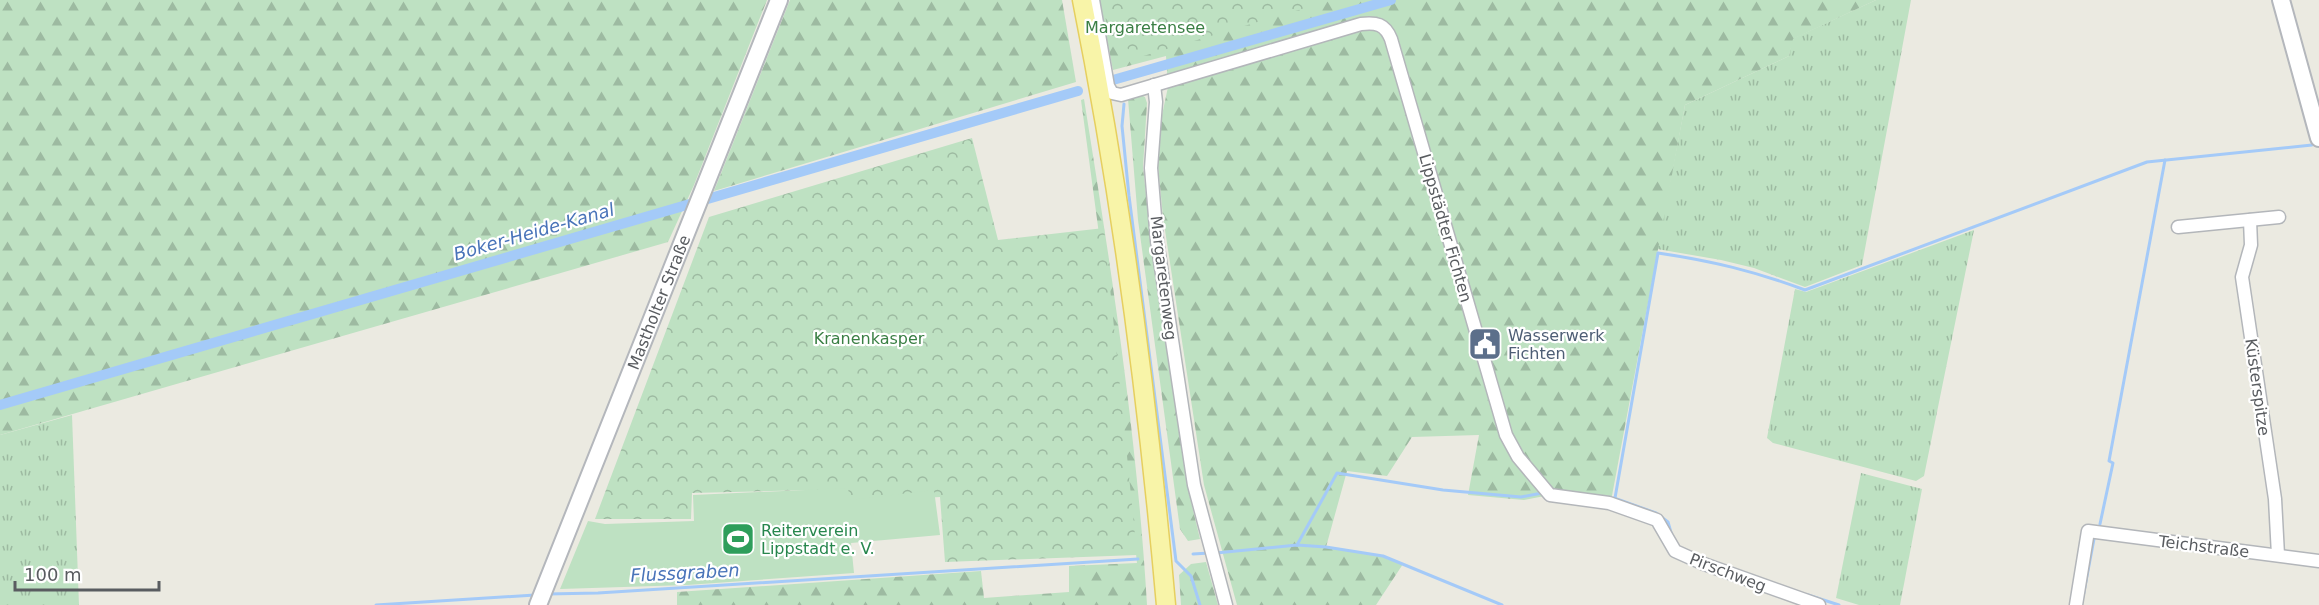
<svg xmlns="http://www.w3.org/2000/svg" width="2319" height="605" viewBox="0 0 2319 605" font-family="'DejaVu Sans',sans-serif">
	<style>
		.grass { fill: url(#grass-tufts) }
		.forest { fill: url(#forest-firs) }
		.park { fill: url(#park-crowns) }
		.garden { fill: #bee1c2 }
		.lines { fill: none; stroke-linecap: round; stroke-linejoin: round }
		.stream { stroke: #a4caf8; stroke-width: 3 }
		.canal { stroke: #a4caf8; stroke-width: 10 }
		.street-casing { stroke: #b3b6ba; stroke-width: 15 }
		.secondary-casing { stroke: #b4b7bc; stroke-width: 20 }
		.primary-casing { stroke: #e6cf5f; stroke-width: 21 }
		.street { stroke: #fff; stroke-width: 12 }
		.secondary { stroke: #fff; stroke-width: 16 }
		.primary { stroke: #f8f4a8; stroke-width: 18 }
		.labels { text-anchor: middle; stroke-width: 4.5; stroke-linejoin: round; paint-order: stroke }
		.park-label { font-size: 16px; fill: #3a7f44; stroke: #fff }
		.street-label { font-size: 16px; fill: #595c60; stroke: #fff }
		.service-label { font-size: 16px; fill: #4e5e75; stroke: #fff; text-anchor: start }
		.leisure-label { font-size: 16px; fill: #27864d; stroke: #fff; text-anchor: start }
		.water-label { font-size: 18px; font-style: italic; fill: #4974b9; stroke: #fff }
	</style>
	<defs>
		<pattern id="grass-tufts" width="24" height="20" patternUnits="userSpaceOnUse" patternTransform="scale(1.5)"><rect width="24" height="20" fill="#bee1c2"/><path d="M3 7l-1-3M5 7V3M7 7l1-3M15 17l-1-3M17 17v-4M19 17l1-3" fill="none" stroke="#9dbaa1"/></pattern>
		<pattern id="forest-firs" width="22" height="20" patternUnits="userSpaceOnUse" patternTransform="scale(1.5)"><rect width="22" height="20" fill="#bee1c2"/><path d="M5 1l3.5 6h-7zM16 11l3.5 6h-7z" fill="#9dbaa1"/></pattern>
		<pattern id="park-crowns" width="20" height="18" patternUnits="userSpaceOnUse" patternTransform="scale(1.5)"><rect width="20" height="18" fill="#bee1c2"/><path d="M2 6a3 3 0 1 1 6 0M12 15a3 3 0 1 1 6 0" fill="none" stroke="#9dbaa1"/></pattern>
	</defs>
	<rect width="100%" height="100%" fill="#ebeae1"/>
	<g class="grass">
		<path d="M1876 0H1911L1862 265 1805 287 1754 268 1721 260 1657 249 1685 105 1789 56 1792 39Z"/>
		<path d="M1974 230 1924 476 1916 481 1773 443 1767 438 1795 289 1806 292Z"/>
		<path d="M72 415 79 605H0V435Z"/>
		<path d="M1861 473 1922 489 1900 605H1859L1836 598Z"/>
	</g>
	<g class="forest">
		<path d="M0 0H767L694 185 668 242 0 435Z"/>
		<path d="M790 0H1062L1076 82 714 191Z"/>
		<path d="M1099 0H1876L1793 39 1789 56 1685 105 1611 501 1555 494 1524 500 1468 495 1479 435 1412 437 1387 476 1347 471 1326 547 1383 556 1403 564 1376 605H1237L1204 485 1163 217 1158 166 1159 129 1168 87 1166 56 1113 70Z"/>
		<path d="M1141 95 1145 97 1147 103 1143 167 1151 241 1187 485 1200 539 1188 541 1180 529 1138 220 1128 99Z"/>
		<path d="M1084 99C1111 267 1137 435 1147 605H677V592L981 571 984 598 1069 592V566L1137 563 1112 331 1081 100Z"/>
		<path d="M1206 562 1218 605H1181L1179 575 1191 564Z"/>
	</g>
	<g class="park">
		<path d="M1103 0H1332L1140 57 1108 35Z"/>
		<path d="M972 138 998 240 1104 228 1137 555 945 562 940 497 806 505 808 490 692 493 691 519H595L709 217Z"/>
	</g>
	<path class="garden" d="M848 488 850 500 934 490 940 535 851 543 854 573 687 585 560 589 588 521 605 524 694 521 693 495Z"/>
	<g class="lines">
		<g class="stream">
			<path d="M1124 104 1122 126 1129 196 1176 561 1191 576 1200 605"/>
			<path d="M1614 498 1656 513 1668 522 1672 536"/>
			<path d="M1615 498 1658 253C1712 261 1754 271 1805 290L2147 162 2312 145"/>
			<path d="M2100 524 2113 463 2109 461 2165 160"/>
			<path d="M1297 545 1337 473 1443 490 1521 497 1542 493"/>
			<path d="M1216 553 1297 545 1326 547 1383 556 1502 605"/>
			<path d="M1193 554 1209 553"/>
			<path d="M547 594 598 593 1138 559"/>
			<path d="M1808 595 1839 605"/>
			<path d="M2083 597 2094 539"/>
			<path d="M376 605 535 595"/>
		</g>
		<g class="canal">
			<path d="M1113 80 1391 0"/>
			<path d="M0 405 1078 91"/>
		</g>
		<g class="street-casing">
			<g id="street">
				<path d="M1093 0 1108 86 1112 93 1121 95 1361 24C1376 22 1385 24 1391 39L1506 435 1518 457 1550 495 1609 503 1657 520 1675 551 1704 564 1819 605"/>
				<path d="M1154 85 1156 102 1151 168 1157 241 1194 485 1226 605"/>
				<path d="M2250 220 2251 245 2242 277 2275 499 2278 555"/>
				<path d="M2178 227 2279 217"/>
				<path d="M2076 605 2088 531 2319 561"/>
			</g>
		</g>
		<g class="secondary-casing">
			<g id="secondary">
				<path d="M2281 0 2319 138"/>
				<path id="s1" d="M538 605 779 0"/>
			</g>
		</g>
		<g class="primary-casing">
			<path id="primary" d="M1082 0C1122 200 1148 402 1166 605"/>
		</g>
		<use href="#street" class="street"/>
		<use href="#secondary" class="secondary"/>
		<use href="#primary" class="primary"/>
	</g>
	<defs>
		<g id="civic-square" transform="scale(1.725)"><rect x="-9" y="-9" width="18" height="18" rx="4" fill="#5c6f8a" stroke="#fff"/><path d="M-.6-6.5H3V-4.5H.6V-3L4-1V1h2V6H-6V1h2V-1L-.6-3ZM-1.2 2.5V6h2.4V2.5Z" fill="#fff"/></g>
		<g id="stadium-square" transform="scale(1.725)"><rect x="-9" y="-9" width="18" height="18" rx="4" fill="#2e9e5b" stroke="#fff"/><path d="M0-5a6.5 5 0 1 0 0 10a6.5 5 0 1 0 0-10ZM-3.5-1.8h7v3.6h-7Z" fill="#fff"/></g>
	</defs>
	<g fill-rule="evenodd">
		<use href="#civic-square" x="1485" y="344"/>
		<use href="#stadium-square" x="738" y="539"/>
	</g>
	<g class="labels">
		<g class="park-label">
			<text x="1145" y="33">Margaretensee</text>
			<text x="869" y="344">Kranenkasper</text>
		</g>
		<g class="street-label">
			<text transform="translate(1446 228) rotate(74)" y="6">Lippstädter Fichten</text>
			<text transform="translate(1164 278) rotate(83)" y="6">Margaretenweg</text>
			<text dy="6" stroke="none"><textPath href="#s1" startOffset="326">Mastholter Straße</textPath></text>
			<text transform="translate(2258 387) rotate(82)" y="6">Küsterspitze</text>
			<text transform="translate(2204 546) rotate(7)" y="6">Teichstraße</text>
			<text transform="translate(1728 572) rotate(21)" y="6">Pirschweg</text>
		</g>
		<g class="service-label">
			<text x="1508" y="341">Wasserwerk<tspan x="1508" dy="18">Fichten</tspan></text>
		</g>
		<g class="leisure-label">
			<text x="761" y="536">Reiterverein<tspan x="761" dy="18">Lippstadt e. V.</tspan></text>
		</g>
		<g class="water-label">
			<text transform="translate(534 232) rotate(-16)" y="6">Boker-Heide-Kanal</text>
			<text transform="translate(685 573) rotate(-3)" y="6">Flussgraben</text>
		</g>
	</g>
	<path d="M15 581v9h144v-9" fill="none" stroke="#595c60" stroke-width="3"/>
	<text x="24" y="581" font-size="18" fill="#595c60" stroke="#ffffff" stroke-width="4.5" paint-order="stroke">100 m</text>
</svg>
